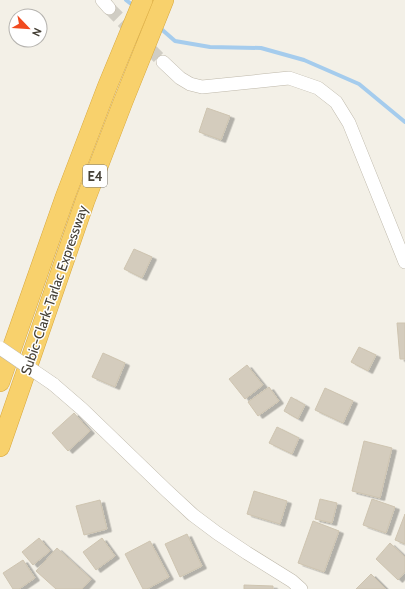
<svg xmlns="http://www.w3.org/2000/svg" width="405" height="589" viewBox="0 0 405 589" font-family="Cabin,sans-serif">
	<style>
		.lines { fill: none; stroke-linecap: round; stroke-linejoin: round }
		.stream { stroke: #a5cced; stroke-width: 4 }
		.building { fill: #d4ccbd; stroke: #cec4b0; filter: url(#shadow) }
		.minor-tunnel { stroke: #d0cdc4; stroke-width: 13; stroke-dasharray: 13 6; stroke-linecap: butt }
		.minor-casing { stroke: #beb8aa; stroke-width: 14 }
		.highway-casing { stroke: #d7a73c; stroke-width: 20 }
		.minor { stroke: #fff; stroke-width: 13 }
		.highway { stroke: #f8d16c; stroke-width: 19 }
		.minor-bridge-casing { stroke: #beb8aa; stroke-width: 14; stroke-linecap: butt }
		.minor-bridge { stroke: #fff; stroke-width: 13 }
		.labels { text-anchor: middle; stroke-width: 3; stroke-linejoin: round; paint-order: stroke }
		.shield { fill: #fff; stroke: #7d7972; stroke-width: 1 }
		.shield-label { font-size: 13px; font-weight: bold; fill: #454036 }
		.street-label { font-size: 14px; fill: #454036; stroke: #fff }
	</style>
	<defs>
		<filter id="shadow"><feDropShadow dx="4.5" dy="2.5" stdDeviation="0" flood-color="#0004"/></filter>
	</defs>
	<rect width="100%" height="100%" fill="#f3f0e7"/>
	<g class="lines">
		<g class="stream">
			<path d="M126 0 135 7"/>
			<path d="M159 27 175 41 210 47 261 48 304 60 359 84 405 122"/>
		</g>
	</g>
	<g class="building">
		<path d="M207 108 230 116 221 140 199 132Z"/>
		<path d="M134 249 152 257 142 278 124 269Z"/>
		<path d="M397 323H405V359H400Z"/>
		<path d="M359 347 376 355 368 371 351 362Z"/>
		<path d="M103 353 125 363 115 387 92 377Z"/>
		<path d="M247 365 263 385 245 399 229 379Z"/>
		<path d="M269 387 279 401 258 416 248 402Z"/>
		<path d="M325 388 353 401 343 423 315 410Z"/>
		<path d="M291 397 305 405 298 419 284 411Z"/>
		<path d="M74 413 90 431 68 451 52 433Z"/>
		<path d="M277 427 299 438 292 454 269 443Z"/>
		<path d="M364 441 392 448 380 498 352 491Z"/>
		<path d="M254 491 287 501 280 524 247 514Z"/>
		<path d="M320 499 337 503 332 523 315 519Z"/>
		<path d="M372 499 395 507 386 533 363 525Z"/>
		<path d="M100 500 107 529 84 535 76 506Z"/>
		<path d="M405 514V544L395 540Z"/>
		<path d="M313 521 339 531 324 572 298 563Z"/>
		<path d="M187 534 202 566 180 577 165 544Z"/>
		<path d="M39 538 50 551 33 565 22 552Z"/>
		<path d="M102 538 115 556 96 570 83 552Z"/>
		<path d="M150 541 169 577 147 589H143L125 554Z"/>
		<path d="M390 543 405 557V572L398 580 376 559Z"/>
		<path d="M57 548 91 579 82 589H56L36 571Z"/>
		<path d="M23 560 35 578 19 589H13L3 573Z"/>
		<path d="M371 574 385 588V589H356Z"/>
		<path d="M244 585 273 586V589H244Z"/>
	</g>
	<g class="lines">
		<path class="minor-tunnel" d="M109 8 163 62"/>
		<g class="minor-casing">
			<g id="minor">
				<path d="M102 0 109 8"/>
				<path d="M163 62 180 78 190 84 202 87 289 78 318 88 336 102 349 123 405 262"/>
				<path d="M53 384 82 409 166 490 193 515 217 533 247 553 292 581 301 589"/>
			</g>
		</g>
		<g class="highway-casing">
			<g id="highway">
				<path d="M0 382 65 197 107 87 143 0"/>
				<path d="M0 447 85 201 123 102 164 0"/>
			</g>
		</g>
		<use href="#minor" class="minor"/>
		<use href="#highway" class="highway"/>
		<g class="minor-bridge-casing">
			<path id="minor-bridge" d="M0 348 53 384"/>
		</g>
		<use href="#minor-bridge" class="minor-bridge"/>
	</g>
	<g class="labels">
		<rect class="shield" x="83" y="165" width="24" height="22" rx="3"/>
		<g class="shield-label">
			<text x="95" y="181">E4</text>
		</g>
		<g class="street-label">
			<text transform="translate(54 290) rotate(-71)" y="5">Subic-Clark-Tarlac Expressway</text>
		</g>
	</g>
	<g transform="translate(28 28) rotate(115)"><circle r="19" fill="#ffffff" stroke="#b5b3af"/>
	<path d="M0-3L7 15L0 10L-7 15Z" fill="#f14a1f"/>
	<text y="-6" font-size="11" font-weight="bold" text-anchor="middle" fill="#454036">N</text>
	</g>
</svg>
